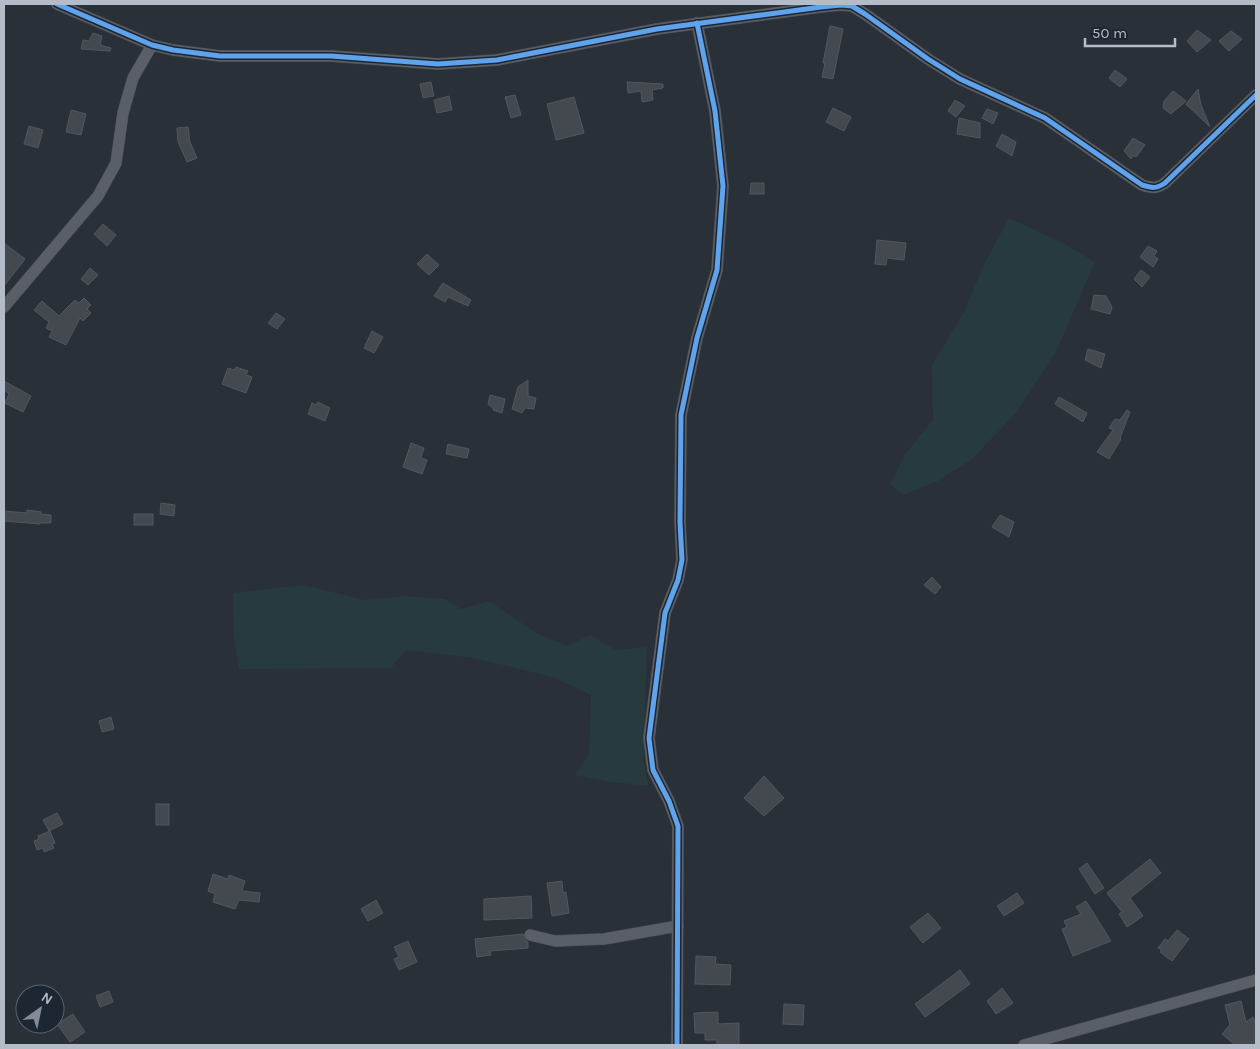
<svg xmlns="http://www.w3.org/2000/svg" width="1260" height="1049" viewBox="0 0 1260 1049" font-family="Karla,sans-serif">
	<style>
		.green { fill: #273a3e }
		.building { fill: #444950; stroke: #52575f }
		.lines { fill: none; stroke-linecap: round; stroke-linejoin: round }
		.street-casing { stroke: #484c53; stroke-width: 12 }
		.street { stroke: #5a5e66; stroke-width: 11 }
		.cycleway-casing { stroke: #1d2633; stroke-width: 8 }
		.cycleway { stroke: #60a3ed; stroke-width: 5 }
	</style>
	<rect width="100%" height="100%" fill="#2a3038"/>
	<g class="green">
		<path d="M1009 218 1063 243 1095 262 1057 350 1016 413 972 459 938 481 903 495 890 484 906 453 933 420 932 365 964 312 984 264Z"/>
		<path d="M303 585 365 600 404 596 445 599 461 609 489 601 538 634 568 646 590 635 616 650 647 647 643 761 649 786 611 782 575 775 589 754 591 695 553 677 473 658 406 650 391 668 239 669 234 638 233 593Z"/>
	</g>
	<g class="building">
		<path d="M830 26 843 29 833 79 822 77 825 63H823Z"/>
		<path d="M1197 30 1211 40 1197 52 1187 41Z"/>
		<path d="M1231 31 1242 39 1229 51 1219 41Z"/>
		<path d="M93 33 102 36 100 45 111 48 110 51 81 49 83 40 89 41Z"/>
		<path d="M1115 70 1127 79 1120 87 1109 78Z"/>
		<path d="M431 82 434 96 423 98 420 84Z"/>
		<path d="M627 82 663 84V88L652 90 653 100 642 102 641 91 628 93Z"/>
		<path d="M1198 89 1201 105 1210 127 1186 104Z"/>
		<path d="M1173 91 1186 101 1171 114 1163 108 1164 101Z"/>
		<path d="M515 95 521 115 511 118 505 97Z"/>
		<path d="M449 96 452 110 437 113 434 100Z"/>
		<path d="M574 97 584 133 556 140 547 104Z"/>
		<path d="M955 100 965 106 956 117 948 111Z"/>
		<path d="M833 108 851 117 844 131 826 122Z"/>
		<path d="M987 109 998 113 993 124 982 118Z"/>
		<path d="M71 110 86 114 81 135 66 132Z"/>
		<path d="M959 118 980 123V138L957 134Z"/>
		<path d="M29 126 43 130 38 148 24 144Z"/>
		<path d="M188 127 190 142 197 158 187 162 178 142 177 128Z"/>
		<path d="M1002 134 1016 142 1012 156 996 146Z"/>
		<path d="M1133 138 1145 145 1136 157 1133 155 1131 159 1124 151Z"/>
		<path d="M751 183H764V194H750Z"/>
		<path d="M103 224 116 235 107 246 94 234Z"/>
		<path d="M877 240 906 243 904 260 887 258 886 265 875 264Z"/>
		<path d="M4 243 25 259 4 286Z"/>
		<path d="M1148 246 1157 251 1154 256 1158 259 1153 267 1140 257Z"/>
		<path d="M427 254 439 265 429 275 417 264Z"/>
		<path d="M90 268 98 275 88 285 81 279Z"/>
		<path d="M1141 270 1150 277 1142 287 1134 279Z"/>
		<path d="M443 283 471 300 468 306 448 297 445 302 434 296Z"/>
		<path d="M1094 295 1106 296 1112 307 1110 314 1091 309Z"/>
		<path d="M84 298 91 305 87 309 91 313 83 321 80 318 66 345 49 337 52 331 46 328 49 322 34 310 42 301 59 316 75 300 79 303Z"/>
		<path d="M276 313 285 319 277 329 268 323Z"/>
		<path d="M372 331 383 337 374 353 364 348Z"/>
		<path d="M1088 349 1105 354 1101 368 1085 360Z"/>
		<path d="M236 367 248 371 246 375 252 377 246 393 222 384 228 368 234 370Z"/>
		<path d="M528 380V396L536 398 534 409 525 408 522 413 512 409 518 387Z"/>
		<path d="M4 381 31 396 23 412 5 403 9 394 4 390Z"/>
		<path d="M490 395 505 399 502 413 493 410V408L488 404Z"/>
		<path d="M1059 397 1087 413 1083 422 1055 404Z"/>
		<path d="M318 402 330 408 325 421 308 414 312 403 316 405Z"/>
		<path d="M1127 410 1130 412 1120 438 1121 439 1109 459 1097 452 1113 430 1109 428 1115 419 1120 420Z"/>
		<path d="M411 443 424 448 421 458 427 460 422 474 403 467Z"/>
		<path d="M448 444 469 449 467 458 446 454Z"/>
		<path d="M161 503 175 505 174 516 160 514Z"/>
		<path d="M27 510 41 512V514L51 515V523H40V524L4 521V511L27 513Z"/>
		<rect x="134" y="514" width="19" height="11"/>
		<path d="M1000 515 1014 522 1009 537 992 527Z"/>
		<path d="M932 577 941 587 935 594 924 585Z"/>
		<path d="M111 717 114 729 102 732 99 721Z"/>
		<path d="M764 776 784 798 764 816 744 798Z"/>
		<rect x="156" y="804" width="13" height="21"/>
		<path d="M57 813 63 824 49 831 43 820Z"/>
		<path d="M50 831 55 843 52 844 54 848 44 852 43 848 37 850 34 841 39 839 38 836Z"/>
		<path d="M1150 859 1161 873 1130 898 1143 916 1127 927 1119 914 1122 912 1107 893Z"/>
		<path d="M1087 863 1104 888 1095 894 1079 869Z"/>
		<path d="M213 874 228 879 229 875 245 881 242 891 260 893 259 902 239 900 235 909 213 902 215 894 208 891Z"/>
		<path d="M562 881 563 893 566 892 569 913 552 916 547 883Z"/>
		<path d="M1017 893 1024 903 1004 916 997 906Z"/>
		<path d="M531 896 532 918 484 920V899Z"/>
		<path d="M376 900 383 913 368 921 361 909Z"/>
		<path d="M1086 901 1111 941 1073 956 1062 929 1067 927 1064 921 1081 914 1076 907Z"/>
		<path d="M928 913 941 928 923 943 910 927Z"/>
		<path d="M1177 930 1189 939 1172 961 1160 952 1162 950 1158 948 1165 939 1168 941Z"/>
		<path d="M523 934 525 940 528 942V948L490 951 491 955 477 957 475 939Z"/>
		<path d="M408 941 417 962 399 970 394 959 399 957 394 947Z"/>
		<path d="M696 956 716 957 715 964 731 965 730 985 695 984Z"/>
		<path d="M960 970 970 984 925 1017 915 1004Z"/>
		<path d="M1002 988 1013 1003 996 1014 987 1001Z"/>
		<path d="M109 991 113 1002 100 1007 96 996Z"/>
		<path d="M1241 1001 1246 1022 1253 1017 1256 1024V1043L1252 1045H1235L1222 1034 1230 1025 1225 1005Z"/>
		<path d="M784 1004 804 1005 803 1025 783 1024Z"/>
		<path d="M718 1012V1024L739 1023V1045H717V1040H705V1033H695L694 1013Z"/>
		<path d="M73 1014 85 1032 70 1042 57 1024Z"/>
	</g>
	<g class="lines">
		<g class="street-casing">
			<g id="street">
				<path d="M57 4 152 45 173 50 220 56H331L438 64 497 60 657 29 821 7 841 5 852 6 865 14 928 59 960 79 1045 118 1142 185C1152 188 1156 189 1165 183L1256 95"/>
				<path d="M4 307 98 196 116 163 123 113 133 78 152 45"/>
				<path d="M530 935 555 941 604 939 678 926"/>
				<path d="M677 1045 678 826 669 801 653 770 649 738 665 613 678 580 682 560 680 522 681 415 697 338 717 270 723 186 715 111 697 23"/>
				<path d="M1024 1045 1256 980"/>
			</g>
		</g>
		<use href="#street" class="street"/>
		<g class="cycleway-casing">
			<g id="cycleway">
				<path d="M57 4 152 45 173 50 220 56H331L438 64 497 60 657 29 821 7 841 5 852 6 865 14 928 59 960 79 1045 118 1142 185C1152 188 1156 189 1165 183L1256 95"/>
				<path d="M677 1045 678 826 669 801 653 770 649 738 665 613 678 580 682 560 680 522 681 415 697 338 717 270 723 186 715 111 697 23"/>
			</g>
		</g>
		<use href="#cycleway" class="cycleway"/>
	</g>
	<rect width="1260" height="1049" fill="none" stroke="#b4bcc9" stroke-width="10"/>
	<g transform="translate(40 1009) rotate(33)"><circle r="24" fill="#1d2633" stroke="#59626f"/>
	<path d="M0-4L9 19L0 12L-9 19Z" fill="#848b96"/>
	<text y="-8" font-size="14" font-weight="bold" text-anchor="middle" fill="#b4bcc9">N</text>
	</g>
	<path d="M1085 38v8h90v-8" fill="none" stroke="#b4bcc9" stroke-width="2.5"/>
	<text x="1092" y="38" font-size="15" fill="#b4bcc9" stroke="#1d2633" stroke-width="4" paint-order="stroke">50 m</text>
</svg>
